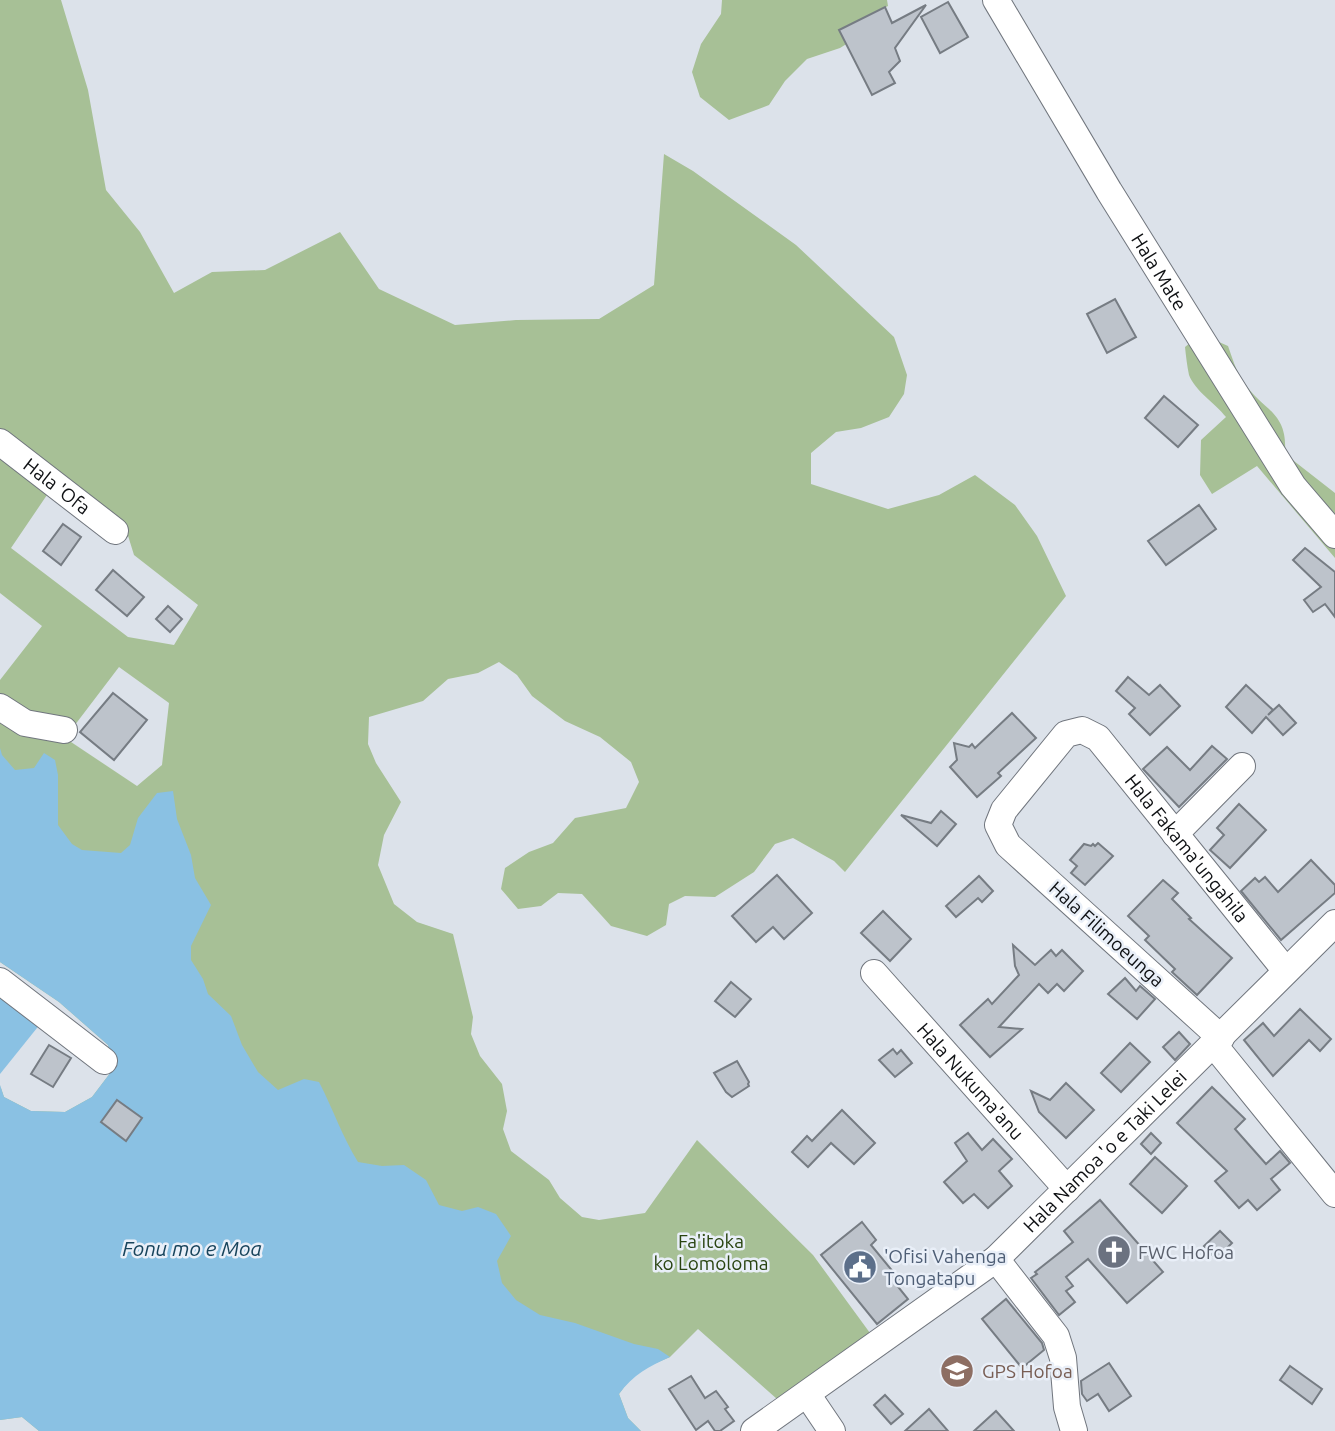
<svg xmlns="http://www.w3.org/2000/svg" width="1335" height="1431" viewBox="0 0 1335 1431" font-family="Ubuntu,sans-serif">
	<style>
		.green { fill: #a7c096; fill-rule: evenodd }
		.water { fill: #8ac1e3 }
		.building { fill: #bdc3cb; stroke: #767c83; stroke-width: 2 }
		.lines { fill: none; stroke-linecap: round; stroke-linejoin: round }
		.minor-casing { stroke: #71767e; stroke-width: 28 }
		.minor { stroke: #fff; stroke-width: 26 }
		.labels { text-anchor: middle; stroke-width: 5; stroke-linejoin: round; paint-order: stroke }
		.street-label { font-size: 19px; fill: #0e1013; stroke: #e9eff8 }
		.park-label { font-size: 19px; fill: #294410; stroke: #e9eff8 }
		.worship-label { font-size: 19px; fill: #5b616d; stroke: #e9eff8; text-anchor: start }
		.service-label { font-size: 19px; fill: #4e5e75; stroke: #e9eff8; text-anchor: start }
		.education-label { font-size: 19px; fill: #785e54; stroke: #e9eff8; text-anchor: start }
		.water-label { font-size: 21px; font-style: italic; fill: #18445c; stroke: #e9eff8 }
	</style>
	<rect width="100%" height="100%" fill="#dce2ea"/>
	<g class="green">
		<path d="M0 0H61L88 90 106 190 140 232 174 293 212 272 265 270 340 232 379 289 455 325 516 320 599 319 654 285 664 154 693 171 796 245 894 337 907 375 904 394 889 417 861 428 836 432 811 453V484L888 509 939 495 975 475 1015 505 1037 536 1066 596 845 872 834 861 793 838 775 844 754 872 715 897 685 896 669 904 666 925 647 936 611 926 582 894 558 893 541 906 518 909 501 889 505 868 529 852 553 843 575 818 626 808 639 782 631 762 600 737 565 721 532 696 517 675 499 662 478 673 448 679 423 701 369 717 368 744 376 763 401 802 384 835 378 865 394 904 417 922 453 934 473 1017 471 1034 480 1056 502 1084 507 1111 503 1129 511 1151 549 1180 560 1198 582 1217 599 1220 645 1213 697 1140 813 1255 870 1333 777 1399 698 1329 670 1357 649 1366 630 1379 619 1394 628 1418 641 1431H39L22 1417 0 1420 5 1109 0 1085 4 1097 31 1111 65 1112 92 1097 114 1068 108 1045 59 1002 0 962V680L42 626 0 593V453L49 492 11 548 128 637 174 645 198 605 134 555 125 526 0 431ZM119 667 169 703 162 765 137 786 65 738Z"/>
		<path d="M722 0H887L888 6 866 17 856 38 840 48 807 59 785 81 769 105 729 120 700 97 692 72 701 44 721 14Z"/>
		<path d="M1201 334 1228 346C1232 357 1236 371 1243 381 1263 412 1288 410 1285 454L1335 493V558L1257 466 1212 494 1200 475 1201 440 1226 417C1215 403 1195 391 1189 375 1187 366 1186 356 1185 347Z"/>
	</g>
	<g class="water">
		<path d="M0 748 2 755 15 770 34 768 44 753 55 760 58 775V825L72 844 82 850 121 853 130 845 138 818 157 793 173 791 177 819 191 855 195 878 211 905 191 946V960L203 979 208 994 231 1016 242 1045 258 1072 278 1090 304 1079 319 1082C333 1109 342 1136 358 1162L382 1166 404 1165 426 1180 439 1205 462 1211 478 1207 496 1214 511 1236 497 1261 502 1283 516 1300 540 1315 575 1323 634 1344 658 1349 670 1357C649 1366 633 1375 619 1394L628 1418 641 1431H39L22 1417 0 1420V1085L4 1097 31 1111 65 1112 92 1097 114 1068 108 1045 59 1002 0 962Z"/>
		<path d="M0 986 45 1018 0 1074Z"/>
	</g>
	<g class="building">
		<path d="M948 2 968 37 940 53 921 17Z"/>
		<path d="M926 5 895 48 900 61 889 72 895 83 872 95 839 30 885 7 892 23Z"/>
		<path d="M1115 299 1136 337 1107 353 1087 314Z"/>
		<path d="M1164 396 1198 425 1178 447 1145 418Z"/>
		<path d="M1199 505 1216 529 1166 565 1148 541Z"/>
		<path d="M63 524 81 537 61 565 43 551Z"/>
		<path d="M1305 548 1335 572V617L1325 604 1313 612 1304 600 1321 587 1293 560Z"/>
		<path d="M113 570 144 597 127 616 96 590Z"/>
		<path d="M168 606 182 619 170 632 156 619Z"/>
		<path d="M1128 677 1149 695 1160 685 1180 706 1150 735 1129 714 1135 708 1116 691Z"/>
		<path d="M1246 685 1273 710 1268 715 1279 705 1296 723 1283 735 1266 717 1252 733 1226 707Z"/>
		<path d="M113 693 147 720 114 760 80 732Z"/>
		<path d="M1012 713 1036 738 998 773 1001 776 977 797 950 767 957 760 954 743 969 747 972 744 975 748Z"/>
		<path d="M1212 746 1227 759 1179 807 1143 769 1167 747 1190 770Z"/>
		<path d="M1239 804 1266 830 1230 868 1210 850 1224 835 1217 828Z"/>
		<path d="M941 811 956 824 937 846 901 815 931 823Z"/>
		<path d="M1098 843 1113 856 1085 885 1071 873 1077 866 1070 860 1084 844 1091 846 1093 844 1095 846Z"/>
		<path d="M1311 860 1335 885V893L1281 940 1241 891 1255 878 1259 882 1265 877 1278 892Z"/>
		<path d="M777 875 812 913 784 939 773 927 756 942 732 916Z"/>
		<path d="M979 876 993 891 982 902 978 898 956 917 946 906Z"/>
		<path d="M1163 880 1178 893 1172 899 1191 918 1189 919 1232 958 1197 995 1172 972 1175 969 1145 940 1149 936 1128 916Z"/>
		<path d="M883 911 911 939 890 961 861 933Z"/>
		<path d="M1013 945 1035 965 1051 950 1056 956 1062 950 1083 971 1064 991 1057 984 1048 993 1039 984 999 1027 1022 1029 990 1057 960 1025 988 999 992 1004 1019 975 1015 966Z"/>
		<path d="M1125 978 1136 991 1140 986 1155 999 1137 1019 1108 994Z"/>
		<path d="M731 982 751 999 735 1017 715 1001Z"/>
		<path d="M1300 1009 1331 1039 1320 1051 1309 1040 1273 1076 1244 1040 1263 1023 1274 1036Z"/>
		<path d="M1179 1032 1190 1044 1175 1060 1163 1047Z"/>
		<path d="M1130 1043 1150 1062 1121 1092 1101 1073Z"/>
		<path d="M49 1045 71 1058 53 1087 31 1074Z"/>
		<path d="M893 1049 897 1054 901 1050 912 1063 895 1077 879 1060Z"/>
		<path d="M737 1061 749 1082 748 1084 749 1086 732 1097 726 1092 714 1073Z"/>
		<path d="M1066 1083 1094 1110 1066 1138 1039 1112 1031 1091 1050 1100Z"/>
		<path d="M1212 1087 1245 1119 1235 1129 1266 1164 1280 1151 1290 1163 1271 1179 1280 1190 1257 1210 1248 1200 1239 1208 1215 1181 1227 1171 1177 1123Z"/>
		<path d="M117 1100 142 1118 126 1141 101 1122Z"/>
		<path d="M842 1110 875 1143 854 1164 831 1143 808 1167 792 1152 807 1136 812 1141Z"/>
		<path d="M968 1133 982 1150 993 1139 1012 1159 999 1171 1012 1186 988 1208 974 1194 963 1203 944 1182 967 1161 955 1143Z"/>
		<path d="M1151 1133 1161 1143 1151 1154 1141 1144Z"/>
		<path d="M1155 1157 1187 1186 1162 1213 1130 1184Z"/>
		<path d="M1100 1200 1163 1272 1127 1303 1088 1259 1066 1277 1073 1286 1066 1291 1075 1302 1059 1315 1031 1278 1037 1274 1035 1272 1073 1242 1064 1231Z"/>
		<path d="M862 1222 876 1240 871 1245 899 1279 895 1283 908 1299 877 1324 821 1255Z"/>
		<path d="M1220 1231 1232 1243 1216 1259 1204 1246Z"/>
		<path d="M1006 1299 1042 1343 1044 1350 1022 1368 982 1319Z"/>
		<path d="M1109 1363 1131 1396 1109 1411 1098 1394 1087 1401 1082 1394 1081 1381Z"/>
		<path d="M1290 1366 1322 1389 1312 1404 1280 1380Z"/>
		<path d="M691 1376 705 1398 716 1391 728 1407 725 1409 734 1421 720 1431H715L708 1421 696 1430 669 1389Z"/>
		<path d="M885 1395 903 1414 891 1424 874 1405Z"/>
		<path d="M929 1409 948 1431H905Z"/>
		<path d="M996 1411 1014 1431H974Z"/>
	</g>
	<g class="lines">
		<g class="minor-casing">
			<g id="minor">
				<path id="s1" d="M996 0 1109 191 1293 486 1335 535"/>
				<path id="s2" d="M0 442 115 531"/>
				<path d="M0 707 25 723 64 730"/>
				<path d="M1175 834 1242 766"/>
				<path id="s3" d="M874 973 1067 1189"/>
				<path d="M0 981 104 1061"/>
				<path id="s4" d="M1221 1038 1008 845 998 825 1004 810 1066 734 1082 730 1098 738 1286 971"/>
				<path d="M1214 1045 1335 1194"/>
				<path d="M996 1259 1056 1336 1063 1358 1067 1407 1074 1431"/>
				<path d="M807 1394 832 1431"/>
				<path id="s5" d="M754 1431 996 1259 1335 923"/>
			</g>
		</g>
		<use href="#minor" class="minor"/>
	</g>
	<defs>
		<g id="church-disc" transform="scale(1.75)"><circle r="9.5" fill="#6b7280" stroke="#e9eff8"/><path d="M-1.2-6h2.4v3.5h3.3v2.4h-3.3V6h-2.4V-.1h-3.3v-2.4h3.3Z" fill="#fff"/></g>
		<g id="civic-disc" transform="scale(1.75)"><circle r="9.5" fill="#5c6f8a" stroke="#e9eff8"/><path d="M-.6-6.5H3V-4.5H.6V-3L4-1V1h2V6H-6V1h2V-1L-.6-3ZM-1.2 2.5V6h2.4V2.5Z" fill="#fff"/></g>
		<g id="school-disc" transform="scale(1.75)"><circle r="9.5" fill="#8d6e63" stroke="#e9eff8"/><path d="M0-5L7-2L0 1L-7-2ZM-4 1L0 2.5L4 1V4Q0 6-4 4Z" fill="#fff"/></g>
	</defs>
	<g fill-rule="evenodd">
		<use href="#church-disc" x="1114" y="1252"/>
		<use href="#civic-disc" x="860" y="1267"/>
		<use href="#school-disc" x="957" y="1371"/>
	</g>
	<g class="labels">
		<g class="street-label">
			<text dy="7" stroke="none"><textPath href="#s1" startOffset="317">Hala Mate</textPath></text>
			<text dy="7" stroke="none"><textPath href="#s2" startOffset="72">Hala 'Ofa</textPath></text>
			<text dy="7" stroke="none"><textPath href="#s4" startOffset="600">Hala Fakama'ungahila</textPath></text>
			<text transform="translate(1107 934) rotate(42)" y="7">Hala Filimoeunga</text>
			<text dy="7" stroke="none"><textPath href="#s3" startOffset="145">Hala Nukuma'anu</textPath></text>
			<text dy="7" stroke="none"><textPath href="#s5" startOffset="450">Hala Namoa 'o e Taki Lelei</textPath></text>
		</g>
		<g class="park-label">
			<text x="711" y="1248">Fa'itoka<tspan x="711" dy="22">ko Lomoloma</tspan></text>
		</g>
		<g class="worship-label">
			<text x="1138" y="1259">FWC Hofoa</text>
		</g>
		<g class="service-label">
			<text x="884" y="1263">'Ofisi Vahenga<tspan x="884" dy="22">Tongatapu</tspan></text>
		</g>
		<g class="education-label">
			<text x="982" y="1378">GPS Hofoa</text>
		</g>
		<g class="water-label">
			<text x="192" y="1256">Fonu mo e Moa</text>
		</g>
	</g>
</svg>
